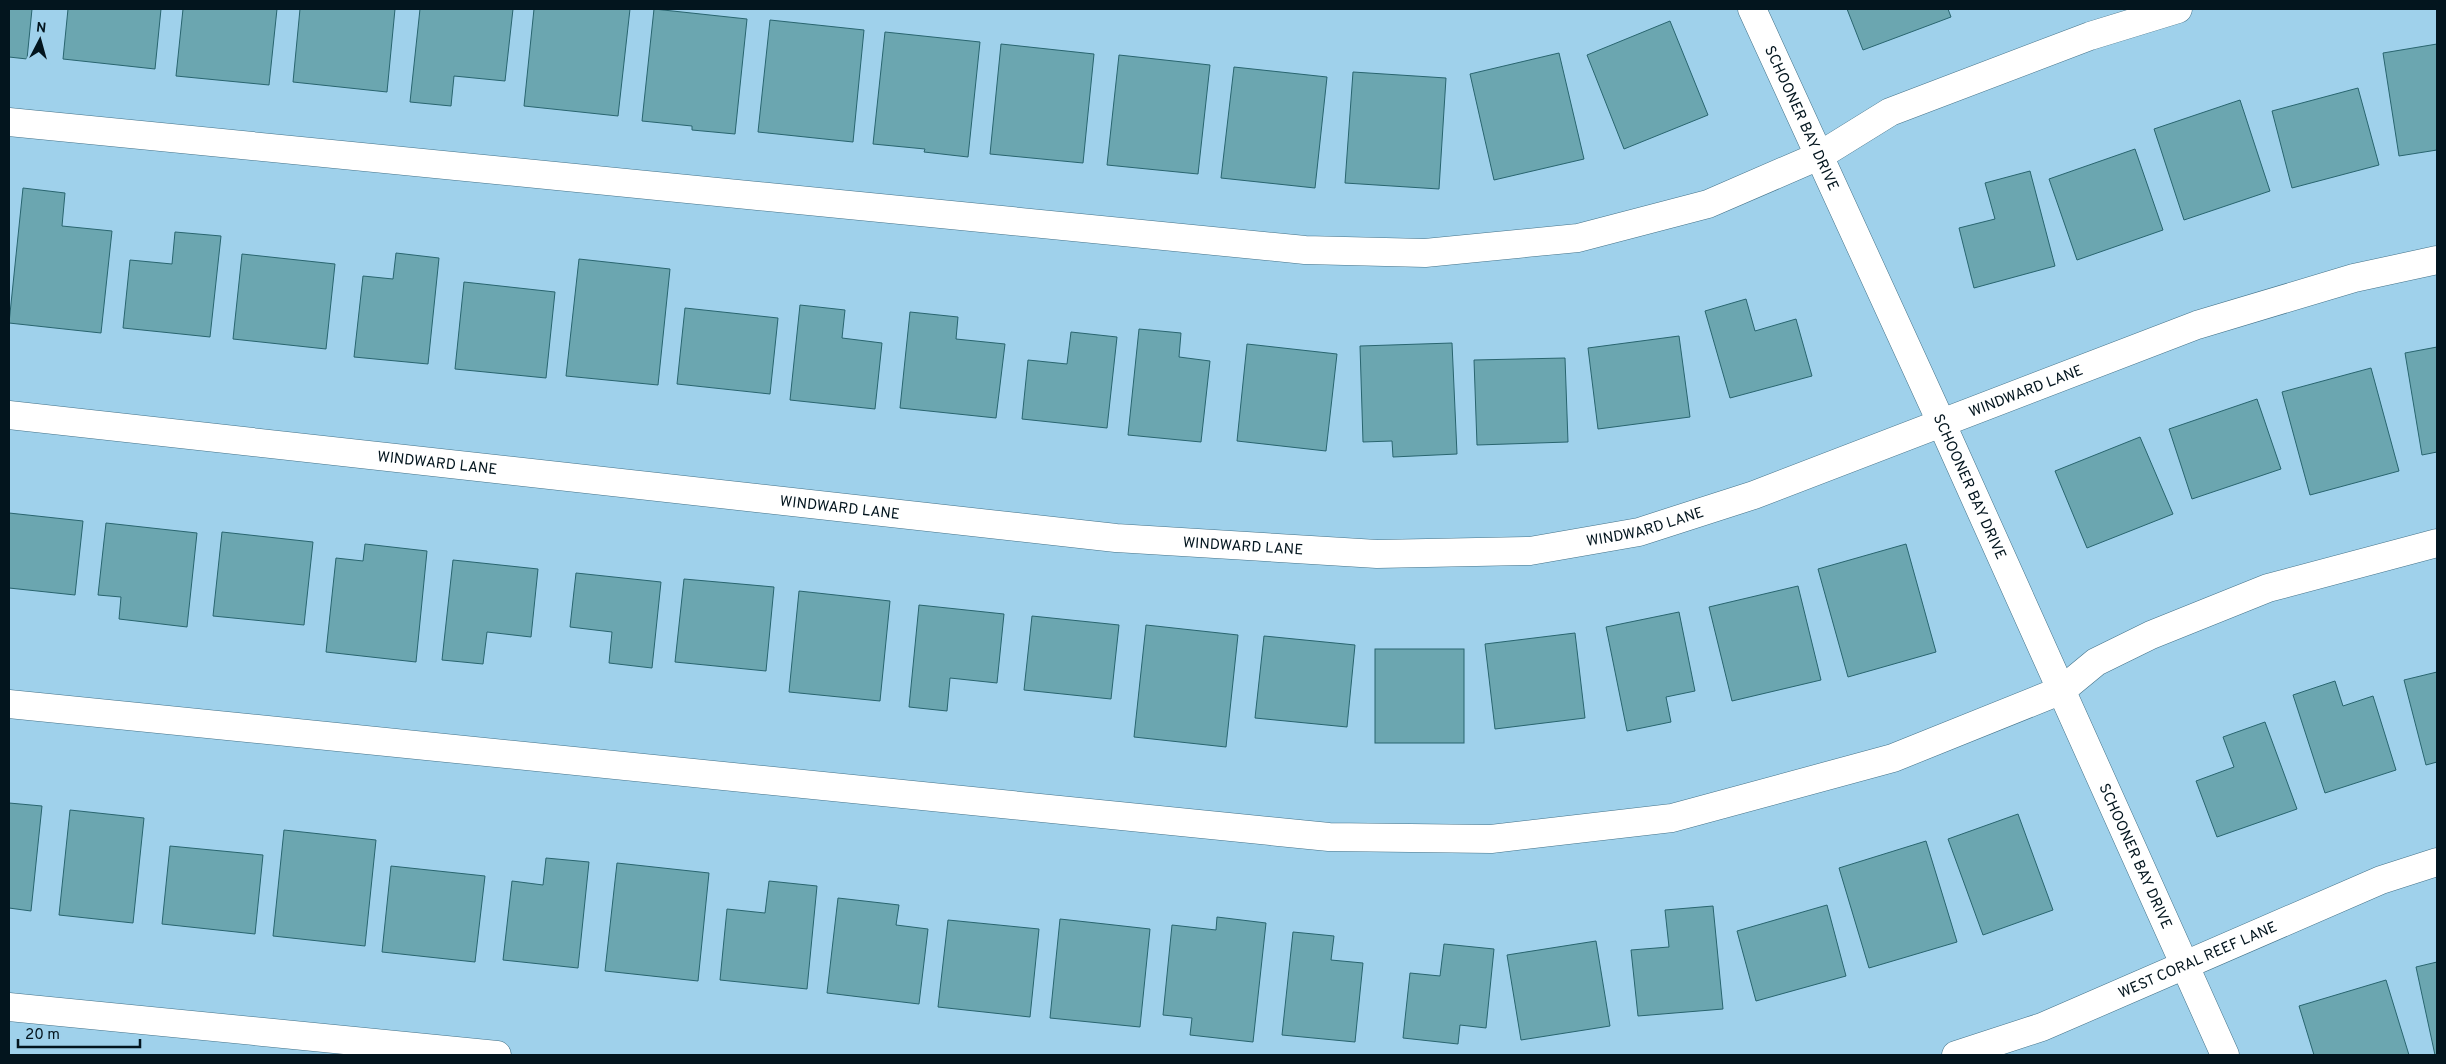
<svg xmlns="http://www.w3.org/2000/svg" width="2446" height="1064" viewBox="0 0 2446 1064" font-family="Overpass,sans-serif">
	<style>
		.building { fill: #6ba6b0; stroke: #29656f }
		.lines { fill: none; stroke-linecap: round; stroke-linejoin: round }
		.minor-casing { stroke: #437289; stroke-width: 29 }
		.minor { stroke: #fff; stroke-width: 28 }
		.labels { text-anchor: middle; stroke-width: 4.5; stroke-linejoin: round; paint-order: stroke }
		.street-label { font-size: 15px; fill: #03151e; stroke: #9fd1eb }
	</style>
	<rect width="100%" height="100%" fill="#9fd1eb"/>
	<g class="building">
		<path d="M9 9H32L27 59 9 57Z"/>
		<path d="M68 9H161L155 69 63 59Z"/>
		<path d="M183 9H277L269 85 176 76Z"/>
		<path d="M300 9H395L387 92 293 82Z"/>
		<path d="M420 9H513L505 81 454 76 451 106 410 102Z"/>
		<path d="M534 9H630L618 116 524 106Z"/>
		<path d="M654 9 747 19 735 134 692 130V126L642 121Z"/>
		<path d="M1847 9H1948L1951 17 1863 50Z"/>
		<path d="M770 20 864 30 853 142 758 132Z"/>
		<path d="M1670 21 1708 115 1624 149 1587 55Z"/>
		<path d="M885 32 980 42 968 157 924 152 925 149 873 144Z"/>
		<path d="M1001 44 1094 54 1083 163 990 154Z"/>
		<path d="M2437 44V150L2399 156 2383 53Z"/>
		<path d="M1559 53 1584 159 1494 180 1470 74Z"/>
		<path d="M1119 55 1210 65 1198 174 1107 165Z"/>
		<path d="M1234 67 1327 77 1315 188 1221 178Z"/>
		<path d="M1353 72 1446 78 1439 189 1345 183Z"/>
		<path d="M2358 88 2379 165 2292 188 2272 111Z"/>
		<path d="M2240 100 2270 191 2184 220 2154 129Z"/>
		<path d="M2135 149 2163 230 2077 260 2049 179Z"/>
		<path d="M2030 171 2055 266 1974 288 1959 228 1995 219 1985 183Z"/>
		<path d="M23 188 65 193 62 226 112 231 101 333 9 323Z"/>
		<path d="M175 232 221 236 210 337 123 328 130 260 172 264Z"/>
		<path d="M396 253 439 258 428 364 354 357 363 276 393 279Z"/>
		<path d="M242 254 335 264 326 349 233 339Z"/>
		<path d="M579 259 670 269 658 385 566 376Z"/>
		<path d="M464 282 555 292 546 378 455 369Z"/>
		<path d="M1746 299 1755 331 1796 319 1812 376 1730 398 1705 311Z"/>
		<path d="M800 305 845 310 842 338 882 343 875 409 790 400Z"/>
		<path d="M685 308 778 318 770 394 677 384Z"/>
		<path d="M910 312 958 317 956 339 1005 344 996 418 900 408Z"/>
		<path d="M1139 329 1181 333 1179 357 1210 361 1201 442 1128 435Z"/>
		<path d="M1071 332 1117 337 1107 428 1022 419 1028 360 1067 364Z"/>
		<path d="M1679 336 1690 417 1598 429 1588 348Z"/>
		<path d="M1452 343 1457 454 1393 457 1392 441 1363 442 1360 346Z"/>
		<path d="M1247 344 1337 354 1326 451 1237 441Z"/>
		<path d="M2437 347V452L2422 455 2405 353Z"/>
		<path d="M1565 358 1568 442 1477 445 1474 360Z"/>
		<path d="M2371 368 2399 471 2310 495 2282 392Z"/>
		<path d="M2257 399 2281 469 2192 499 2169 429Z"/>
		<path d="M2140 437 2173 514 2087 548 2055 471Z"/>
		<path d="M9 513 83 521 75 595 9 588Z"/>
		<path d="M106 523 197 533 187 627 119 619 121 597 98 595Z"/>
		<path d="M222 532 313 542 304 625 213 616Z"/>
		<path d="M365 544 427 551 416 662 326 652 336 558 363 561Z"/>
		<path d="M1906 544 1936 652 1848 677 1818 569Z"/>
		<path d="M453 560 538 569 531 637 487 632 483 664 442 660Z"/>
		<path d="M576 573 661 582 652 668 609 663 612 632 570 627Z"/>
		<path d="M684 579 774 587 766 671 675 662Z"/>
		<path d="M1798 586 1821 680 1732 701 1709 607Z"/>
		<path d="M799 591 890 601 880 701 789 692Z"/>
		<path d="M919 605 1004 614 997 683 950 678 947 711 909 707Z"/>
		<path d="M1679 612 1695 691 1666 697 1671 722 1627 731 1606 627Z"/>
		<path d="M1032 616 1119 625 1111 699 1024 690Z"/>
		<path d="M1146 625 1238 635 1226 747 1134 737Z"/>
		<path d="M1575 633 1585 718 1495 729 1485 644Z"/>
		<path d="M1264 636 1355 645 1347 727 1255 718Z"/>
		<rect x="1375" y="649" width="89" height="94"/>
		<path d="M2437 672V762L2426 765 2404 680Z"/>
		<path d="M2335 681 2343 706 2373 696 2396 770 2325 793 2293 695Z"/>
		<path d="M2265 722 2297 809 2217 837 2196 781 2234 767 2223 737Z"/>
		<path d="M9 803 42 806 31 911 9 908Z"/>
		<path d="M70 810 144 818 133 923 59 915Z"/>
		<path d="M2018 814 2053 910 1983 935 1948 839Z"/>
		<path d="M284 830 376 840 365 946 273 936Z"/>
		<path d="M1926 841 1957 942 1869 968 1839 868Z"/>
		<path d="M170 846 263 855 255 934 162 924Z"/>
		<path d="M546 858 589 862 578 968 503 960 512 881 543 885Z"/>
		<path d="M617 863 709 873 698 981 605 971Z"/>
		<path d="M391 866 485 876 475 962 382 952Z"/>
		<path d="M769 881 817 886 807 989 720 980 727 909 765 913Z"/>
		<path d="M838 898 899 905 896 925 928 929 919 1004 827 993Z"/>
		<path d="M1827 905 1846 976 1756 1001 1737 931Z"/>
		<path d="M1713 906 1723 1009 1638 1016 1631 950 1669 947 1665 910Z"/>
		<path d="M1217 917 1266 923 1253 1042 1190 1035 1192 1018 1163 1015 1172 925 1216 930Z"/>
		<path d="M1060 919 1150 929 1140 1027 1050 1018Z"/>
		<path d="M948 920 1039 929 1030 1017 938 1007Z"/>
		<path d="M1293 932 1334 936 1331 960 1363 963 1355 1042 1282 1035Z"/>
		<path d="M1596 941 1610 1026 1521 1040 1507 955Z"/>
		<path d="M1444 944 1494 949 1486 1028 1460 1025 1458 1044 1403 1038 1410 973 1440 976Z"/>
		<path d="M2437 962V1055H2435L2416 967Z"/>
		<path d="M2386 980 2409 1055H2314L2299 1006Z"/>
	</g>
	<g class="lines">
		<g class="minor-casing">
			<g id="minor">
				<path id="s1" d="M1752 9 1941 422 2225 1055"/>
				<path d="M9 122 1305 250 1425 253 1578 238 1708 204 1819 156 1890 112 2090 36 2178 9"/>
				<path id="s2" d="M9 415 1116 538 1377 554 1530 551 1639 532 1754 495 2197 325 2354 278 2437 260"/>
				<path d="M9 704 1329 837 1491 839 1672 818 1893 758 2062 690 2096 662 2151 635 2268 588 2437 543"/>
				<path d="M9 1007 497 1055"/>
				<path id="s3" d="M1956 1055 2042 1027 2381 880 2437 862"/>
			</g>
		</g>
		<use href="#minor" class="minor"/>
	</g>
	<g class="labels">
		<g class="street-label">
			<text dy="5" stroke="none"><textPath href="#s1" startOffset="120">SCHOONER BAY DRIVE</textPath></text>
			<text dy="5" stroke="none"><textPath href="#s2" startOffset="2051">WINDWARD LANE</textPath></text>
			<text dy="5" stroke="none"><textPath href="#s2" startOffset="431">WINDWARD LANE</textPath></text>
			<text dy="5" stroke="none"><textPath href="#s1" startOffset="525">SCHOONER BAY DRIVE</textPath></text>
			<text dy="5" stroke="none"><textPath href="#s2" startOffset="836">WINDWARD LANE</textPath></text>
			<text dy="5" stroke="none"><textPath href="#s2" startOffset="1646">WINDWARD LANE</textPath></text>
			<text dy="5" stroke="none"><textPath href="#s2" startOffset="1241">WINDWARD LANE</textPath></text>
			<text dy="5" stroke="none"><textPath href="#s1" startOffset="930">SCHOONER BAY DRIVE</textPath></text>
			<text dy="5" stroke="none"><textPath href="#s3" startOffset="260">WEST CORAL REEF LANE</textPath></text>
		</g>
	</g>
	<rect width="2446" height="1064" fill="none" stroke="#03151e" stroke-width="20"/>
	<g transform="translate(40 40) rotate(6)" stroke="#9fd1eb" stroke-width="4" paint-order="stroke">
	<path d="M0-4L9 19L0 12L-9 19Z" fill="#03151e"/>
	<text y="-8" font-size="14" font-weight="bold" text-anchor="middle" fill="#03151e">N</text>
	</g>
	<path d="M18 1039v8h122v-8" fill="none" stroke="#03151e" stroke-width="2.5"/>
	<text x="25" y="1039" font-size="15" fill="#03151e" stroke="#9fd1eb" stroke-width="4" paint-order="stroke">20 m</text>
</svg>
